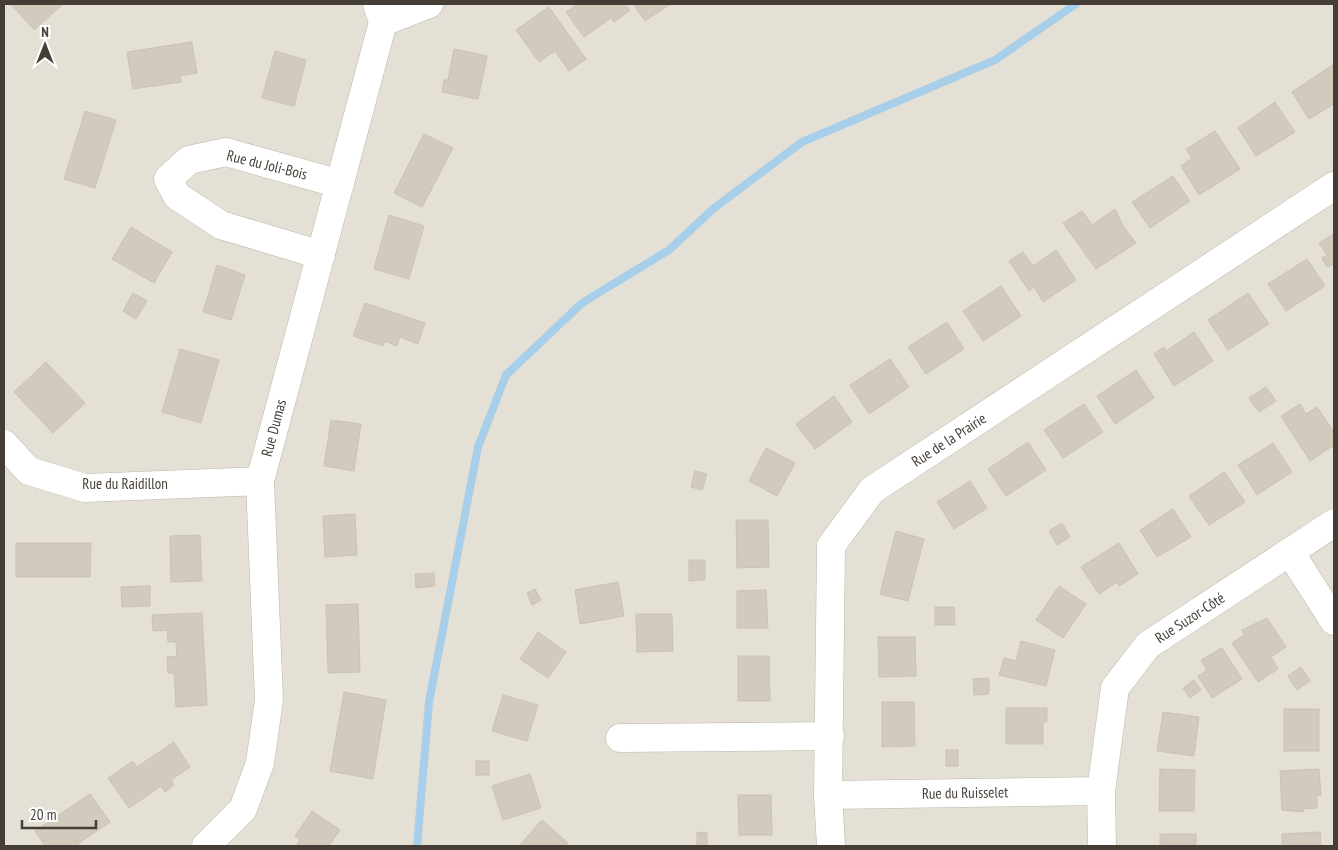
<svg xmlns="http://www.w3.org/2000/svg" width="1338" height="850" viewBox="0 0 1338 850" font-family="'PT Sans Narrow',sans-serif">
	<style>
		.residential { fill: #e5e0d5 }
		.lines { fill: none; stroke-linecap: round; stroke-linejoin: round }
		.stream { stroke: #a7cfea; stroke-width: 8 }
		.building { fill: #d2cabd; stroke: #cdc1b1 }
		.minor-casing { stroke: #bcb6aa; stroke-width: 29 }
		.minor { stroke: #fff; stroke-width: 28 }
		.labels { text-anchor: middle; stroke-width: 4.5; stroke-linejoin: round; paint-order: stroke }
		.street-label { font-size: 15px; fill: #443e36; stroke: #fff }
	</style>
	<rect width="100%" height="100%" fill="#f2eee7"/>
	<rect class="residential" x="4" y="4" width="1330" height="842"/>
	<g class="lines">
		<path class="stream" d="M417 846 429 702 478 447 506 375 582 303 669 250 713 209 802 142 995 60 1076 4"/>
	</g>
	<g class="building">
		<path d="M11 4H63L34 30Z"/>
		<path d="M578 4H625L630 10 614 22 611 18 584 37 566 12Z"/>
		<path d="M633 4H670L645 21Z"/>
		<path d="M549 7 586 59 569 71 555 51 539 62 516 30Z"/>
		<path d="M192 42 197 73 180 76 181 82 133 89 127 52Z"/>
		<path d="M454 49 487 56 478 99 442 92 444 80H448Z"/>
		<path d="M275 51 306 60 294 106 262 98Z"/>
		<path d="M1334 64V104L1309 119 1292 92Z"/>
		<path d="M1275 102 1295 132 1256 156 1238 128Z"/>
		<path d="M85 111 116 120 95 188 64 179Z"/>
		<path d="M1215 131 1240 169 1199 195 1181 166 1192 158 1186 149Z"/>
		<path d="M424 134 453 148 422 207 394 193Z"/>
		<path d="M1173 176 1190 201 1150 228 1132 202Z"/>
		<path d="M1115 209 1123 226 1136 243 1096 269 1063 223 1082 211 1092 225Z"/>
		<path d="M389 215 424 226 409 279 374 269Z"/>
		<path d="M131 227 172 252 154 283 112 259Z"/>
		<path d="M1334 234V264L1327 267 1322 258 1327 255 1319 243Z"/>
		<path d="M1056 250 1076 280 1043 302 1034 287 1029 291 1009 261 1023 252 1033 266Z"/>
		<path d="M1307 259 1325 286 1286 311 1268 284Z"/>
		<path d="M217 265 245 275 231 320 203 312Z"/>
		<path d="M1001 286 1021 316 983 341 963 311Z"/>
		<path d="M133 293 147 301 136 319 123 311Z"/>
		<path d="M1248 293 1269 324 1228 350 1208 320Z"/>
		<path d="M365 303 425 323 418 344 400 337 397 346 385 341 383 346 353 336Z"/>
		<path d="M947 322 964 349 926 374 908 347Z"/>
		<path d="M1194 332 1213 361 1174 386 1154 354 1164 347 1166 351Z"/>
		<path d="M180 349 219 360 201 423 162 412Z"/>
		<path d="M890 359 909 387 869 414 850 385Z"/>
		<path d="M46 362 85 403 53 433 14 392Z"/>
		<path d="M1136 370 1154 398 1115 424 1097 396Z"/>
		<path d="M1266 387 1276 401 1259 412 1249 398Z"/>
		<path d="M834 396 852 422 815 449 796 424Z"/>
		<path d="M1084 404 1103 432 1063 458 1044 430Z"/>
		<path d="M1300 404 1306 414 1317 407 1334 432V445L1310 461 1281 416Z"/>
		<path d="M331 420 361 424 354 471 324 466Z"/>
		<path d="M1028 442 1046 470 1006 496 988 469Z"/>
		<path d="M1273 443 1292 472 1257 495 1238 465Z"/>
		<path d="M766 448 795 463 777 496 749 481Z"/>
		<path d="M695 471 707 474 702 490 691 487Z"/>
		<path d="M1224 472 1245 502 1209 525 1189 496Z"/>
		<path d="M970 481 987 508 954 529 937 502Z"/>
		<path d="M1173 509 1191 537 1157 557 1140 530Z"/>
		<path d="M355 514 357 555 325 557 323 516Z"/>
		<path d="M736 520H768L769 567 737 568Z"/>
		<path d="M1062 523 1070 537 1057 545 1049 531Z"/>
		<path d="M896 531 924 539 908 601 880 594Z"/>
		<path d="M200 535 202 581 171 582 170 536Z"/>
		<path d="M16 543H91L90 577H16Z"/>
		<path d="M1119 543 1138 574 1119 586 1117 582 1099 594 1081 567Z"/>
		<path d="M689 560H705V580L689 581Z"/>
		<path d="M434 573 435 586 416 588 415 574Z"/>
		<path d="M618 582 624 616 580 624 575 590Z"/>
		<path d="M150 586V606L122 607 121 587Z"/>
		<path d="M1059 586 1086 604 1063 638 1036 620Z"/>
		<path d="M535 589 541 600 532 605 527 593Z"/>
		<path d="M766 590 768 628H737V591Z"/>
		<path d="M358 604 360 672 328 673 326 605Z"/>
		<path d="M935 607H954L955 625H935Z"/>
		<path d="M202 613 207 705 176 707 174 673H168L167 657 177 656 176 642H168L167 630 153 631 152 615Z"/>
		<path d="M636 614H672L673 651 637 652Z"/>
		<path d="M1267 618 1286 647 1271 657 1278 669 1258 682 1232 643 1244 635 1242 630Z"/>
		<path d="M538 632 566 652 548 678 520 659Z"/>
		<path d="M878 637H915L916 676 879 677Z"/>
		<path d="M1021 641 1055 650 1046 686 999 675 1004 658 1016 661Z"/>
		<path d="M1222 648 1242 679 1212 698 1198 676 1207 670 1201 660Z"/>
		<path d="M738 656H769L770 701H738Z"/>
		<path d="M1301 667 1310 681 1297 690 1288 676Z"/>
		<path d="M989 678V694L974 695 973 679Z"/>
		<path d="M1194 680 1201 690 1190 698 1183 688Z"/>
		<path d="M344 692 386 700 373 779 330 771Z"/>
		<path d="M503 695 538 705 527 741 492 731Z"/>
		<path d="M882 702H914L915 746 882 747Z"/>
		<path d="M1006 708H1047V722H1043V744H1006Z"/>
		<rect x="1284" y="709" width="35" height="42"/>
		<path d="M1163 712 1199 717 1194 756 1157 751Z"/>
		<path d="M174 742 190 767 171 780 174 785 165 792 161 786 129 808 108 778 133 761 137 767Z"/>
		<rect x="946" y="750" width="12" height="16"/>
		<rect x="476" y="761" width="13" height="14"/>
		<path d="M1160 769 1195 770 1194 811H1159Z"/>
		<path d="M1319 769 1321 795H1317V808L1303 809V812L1282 810 1280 771Z"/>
		<path d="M530 774 541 808 503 820 492 786Z"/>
		<path d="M90 794 110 822 75 846H45L35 831Z"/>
		<path d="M738 795H771L772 835H739Z"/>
		<path d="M312 811 340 830 329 846H296L300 840 295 836Z"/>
		<path d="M542 820 568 843 565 846H519Z"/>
		<path d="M697 832 707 833V846H697Z"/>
		<path d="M1320 832 1321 846H1282V834Z"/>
		<rect x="1160" y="834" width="36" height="12"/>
	</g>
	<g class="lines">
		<g class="minor-casing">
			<g id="minor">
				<path d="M383 22 429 4"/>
				<path d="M321 255 221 225 177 196 168 179 189 160 226 152 340 184"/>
				<path d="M4 444 29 471 85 488 260 481"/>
				<path d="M1290 552 1334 621"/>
				<path d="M620 738 830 736"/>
				<path d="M828 795 1101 791"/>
				<path d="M206 846 243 809 260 763 269 700 260 481 383 22 377 4"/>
				<path d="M831 846 828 795 831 546 872 490 1334 186"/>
				<path d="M1102 846 1101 791 1115 688 1148 645 1334 523"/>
			</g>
		</g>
		<use href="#minor" class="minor"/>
	</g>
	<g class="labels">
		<g class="street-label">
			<text transform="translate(267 165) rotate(14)" y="5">Rue du Joli-Bois</text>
			<text transform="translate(274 428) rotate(-75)" y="5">Rue Dumas</text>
			<text transform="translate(949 440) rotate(-33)" y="5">Rue de la Prairie</text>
			<text x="125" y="489">Rue du Raidillon</text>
			<text transform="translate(1190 618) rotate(-33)" y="5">Rue Suzor-Côté</text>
			<text transform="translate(965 793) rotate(-1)" y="5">Rue du Ruisselet</text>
		</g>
	</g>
	<rect width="1338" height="850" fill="none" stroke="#443e36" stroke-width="10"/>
	<g transform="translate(45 45)" stroke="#ffffff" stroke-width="4" paint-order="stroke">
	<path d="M0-4L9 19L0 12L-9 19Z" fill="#443e36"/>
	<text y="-8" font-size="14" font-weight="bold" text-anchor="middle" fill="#443e36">N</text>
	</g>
	<path d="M22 820v8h74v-8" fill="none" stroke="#443e36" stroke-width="2.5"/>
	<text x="30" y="820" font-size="15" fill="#443e36" stroke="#ffffff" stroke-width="4" paint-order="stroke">20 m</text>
</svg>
